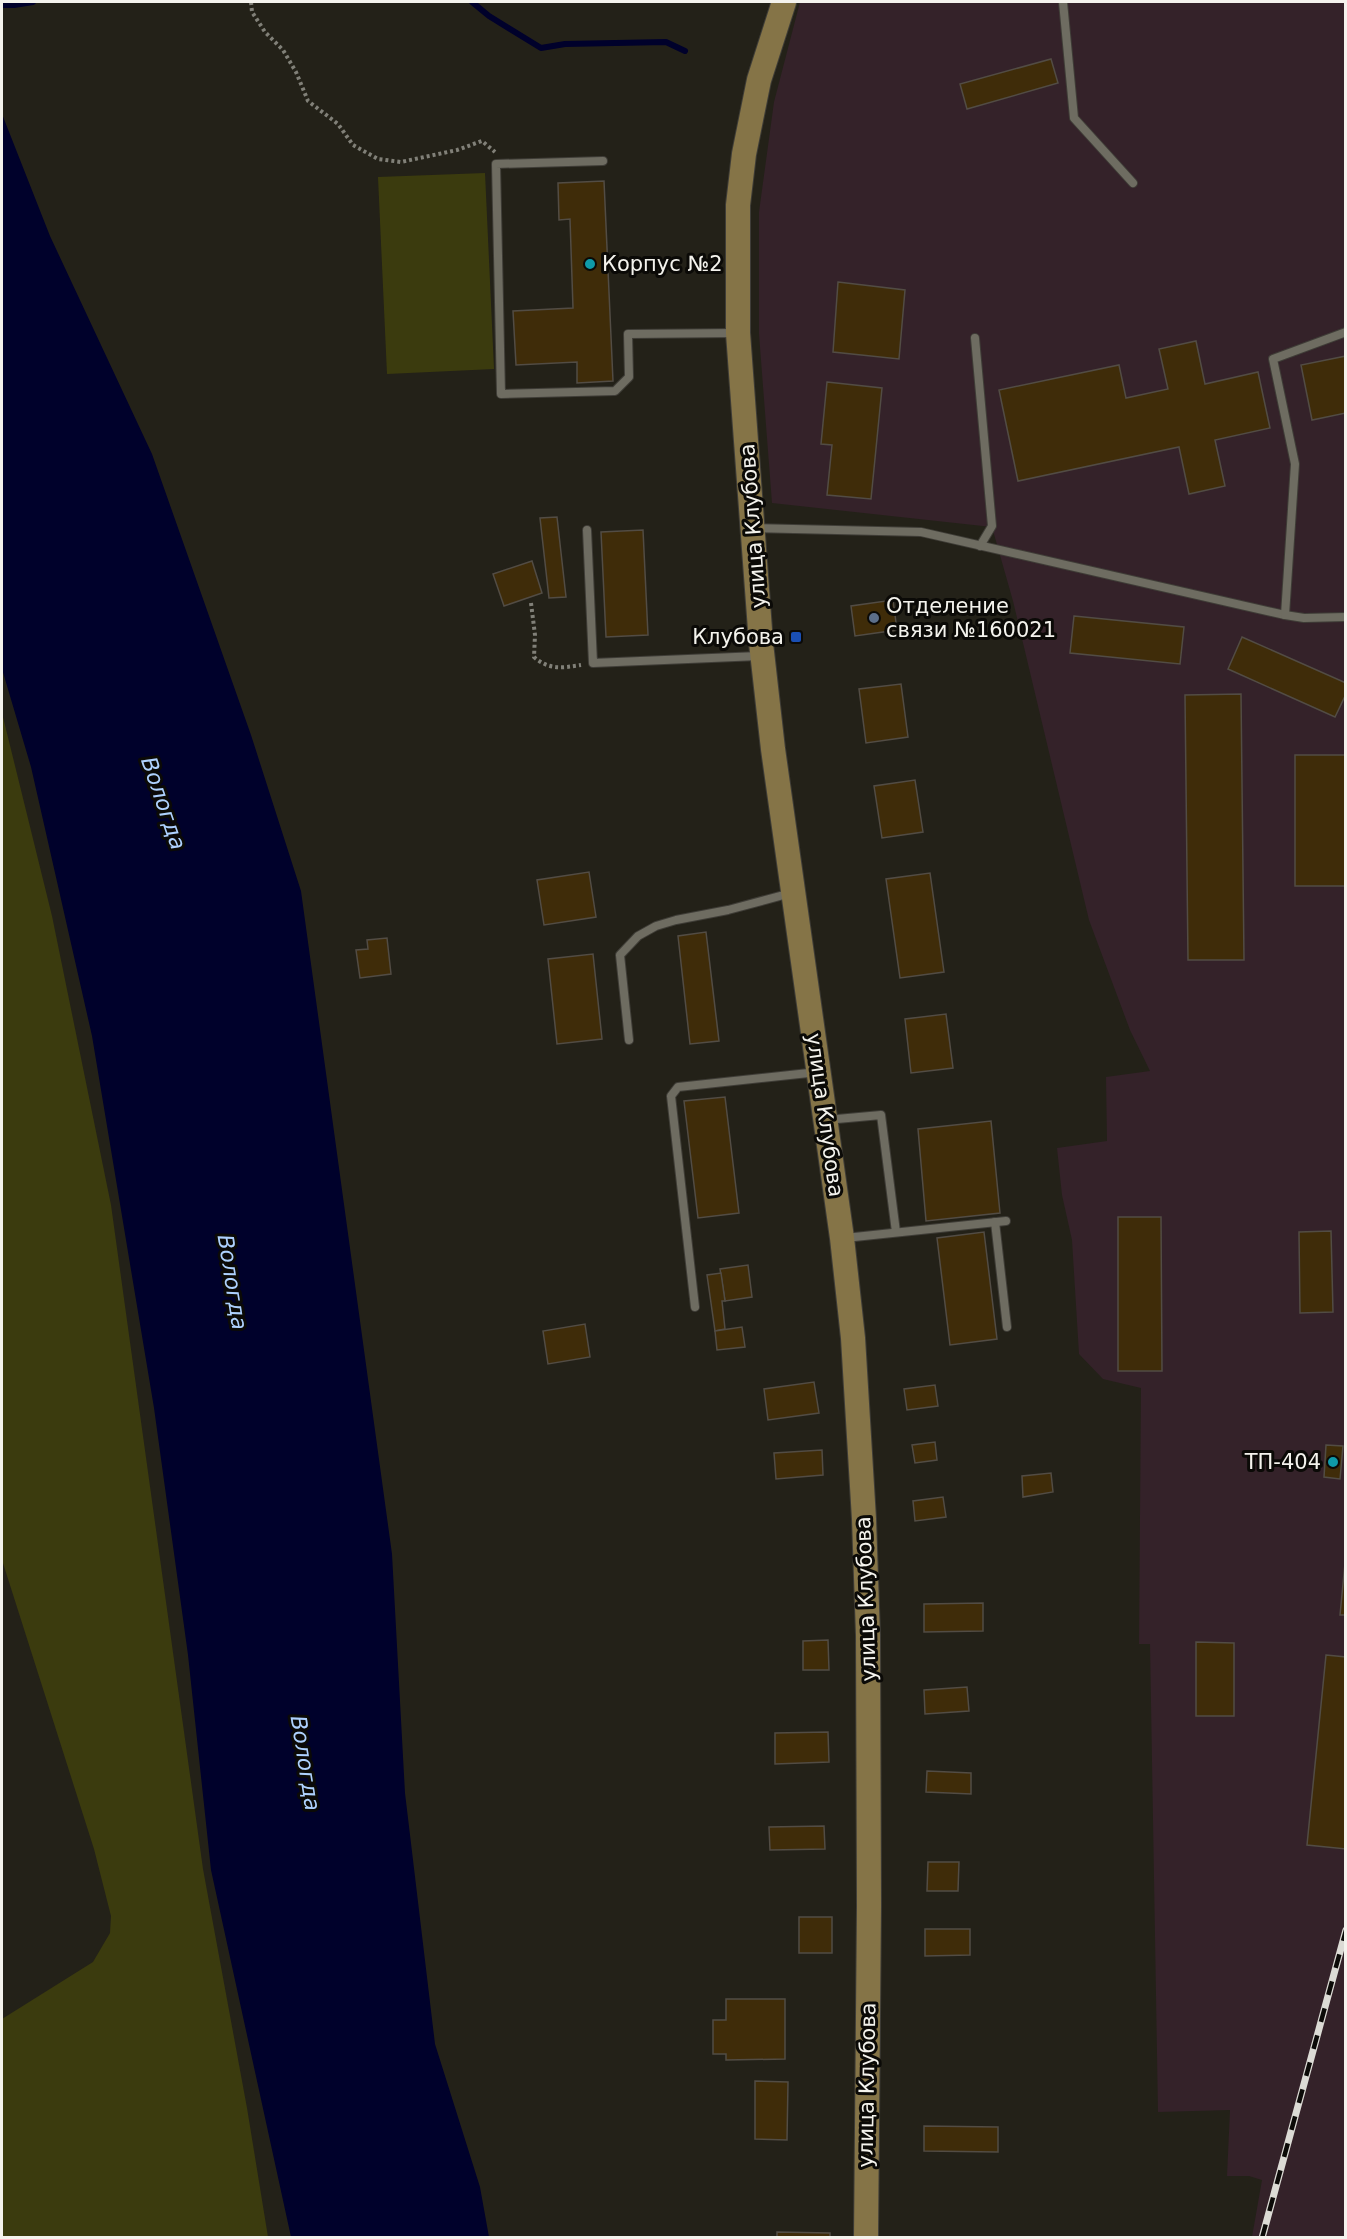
<svg xmlns="http://www.w3.org/2000/svg" width="1347" height="2239" viewBox="0 0 1347 2239" font-family="'DejaVu Sans',sans-serif">
	<style>
		.industrial { fill: #342229 }
		.green { fill: #3b3b0e }
		.water { fill: #00012b }
		.lines { fill: none; stroke-linecap: round; stroke-linejoin: round }
		.stream { stroke: #00012b; stroke-width: 6 }
		.building { fill: #3f2c09; stroke: #524c44; stroke-width: 1.5 }
		.lane-casing { stroke: #3f3d37; stroke-width: 10 }
		.secondary-casing { stroke: #3f3d37; stroke-width: 26 }
		.path { stroke: #818078; stroke-width: 4; stroke-dasharray: 3 3; stroke-linecap: butt }
		.lane { stroke: #6e6c61; stroke-width: 8 }
		.secondary { stroke: #857447; stroke-width: 24 }
		.rail-casing { stroke: #dcdbd5; stroke-width: 7 }
		.rail { stroke: #0b0a07; stroke-width: 4.5; stroke-dasharray: 14; stroke-linecap: butt }
		.culture-dot { fill: #0f9aa8; stroke: #0b0a07; stroke-width: 2 }
		.service-dot { fill: #5c6f8a; stroke: #0b0a07; stroke-width: 2 }
		.transit-dot { fill: #1a4fb4; stroke: #0b0a07; stroke-width: 2 }
		.labels { text-anchor: middle; stroke-width: 6; stroke-linejoin: round; paint-order: stroke }
		.poi-label { font-size: 21px; fill: #f4f3ed; stroke: #0b0a07; text-anchor: start }
		.street-label { font-size: 21px; fill: #f4f3ed; stroke: #0b0a07 }
		.water-label { font-size: 22px; font-style: italic; fill: #aed1fe; stroke: #0b0a07 }
	</style>
	<rect width="100%" height="100%" fill="#232118"/>
	<path class="industrial" d="M800 2H1345V2237H1252L1262 2180 1249 2176H1227L1230 2110 1158 2112 1150 1644H1139L1141 1388 1103 1379 1079 1354 1072 1240 1062 1195 1057 1148 1107 1141 1106 1077 1150 1071 1130 1030 1089 920 1013 601 992 527 772 503 759 334V212L774 102Z"/>
	<g class="green">
		<path d="M485 173 494 369 387 374 378 177Z"/>
		<path d="M2 713 52 916 111 1205 203 1869 247 2108 268 2237H2V2019L93 1962 110 1933 111 1916 94 1849 2 1560Z"/>
	</g>
	<path class="water" d="M2 114 50 236 152 454 251 735 301 891 392 1554 405 1793 435 2044 480 2187 489 2237H291L211 1870 188 1655 154 1408 92 1036 31 767 2 669Z"/>
	<g class="lines">
		<g class="stream">
			<path d="M472 2 489 16 541 48 565 44 666 42 685 51"/>
			<path d="M2 5H14L33 2"/>
		</g>
	</g>
	<g class="building">
		<path d="M1051 59 1058 83 967 109 960 84Z"/>
		<path d="M604 181 613 381 577 383V362L516 365 513 311 573 308 570 219 559 220 558 183Z"/>
		<path d="M838 282 905 290 899 359 833 352Z"/>
		<path d="M1196 341 1205 384 1258 372 1270 428 1215 440 1225 486 1189 494 1179 447 1018 481 999 390 1119 365 1126 398 1168 389 1159 349Z"/>
		<path d="M1346 356V413L1312 420 1301 365Z"/>
		<path d="M827 382 882 388 871 499 827 495 832 445 821 444Z"/>
		<path d="M557 517 566 597 549 598 540 518Z"/>
		<path d="M643 530 648 635 606 637 601 532Z"/>
		<path d="M532 561 542 593 504 606 493 574Z"/>
		<path d="M893 600 897 630 855 636 851 606Z"/>
		<path d="M1074 616 1184 627 1180 664 1070 653Z"/>
		<path d="M1242 637 1346 683V694L1335 717 1228 669Z"/>
		<path d="M901 684 908 737 866 743 859 689Z"/>
		<path d="M1241 694 1244 960H1188L1185 695Z"/>
		<rect x="1295" y="755" width="51" height="131"/>
		<path d="M915 780 923 832 882 838 874 786Z"/>
		<path d="M589 872 596 917 544 925 537 880Z"/>
		<path d="M930 873 944 972 900 978 886 879Z"/>
		<path d="M706 932 719 1041 690 1044 678 936Z"/>
		<path d="M387 938 391 974 360 978 356 950 368 949 367 940Z"/>
		<path d="M593 954 602 1039 557 1044 548 959Z"/>
		<path d="M946 1014 953 1068 911 1073 905 1019Z"/>
		<path d="M725 1097 739 1213 698 1218 684 1101Z"/>
		<path d="M991 1121 1000 1213 926 1221 918 1129Z"/>
		<path d="M1118 1217H1161L1162 1371H1118Z"/>
		<path d="M1331 1231 1333 1312 1300 1313 1299 1232Z"/>
		<path d="M984 1232 997 1339 950 1345 937 1238Z"/>
		<path d="M748 1265 752 1297 725 1301 720 1269Z"/>
		<path d="M721 1273 725 1301H722L725 1329 715 1331 707 1275Z"/>
		<path d="M585 1324 590 1357 548 1364 543 1331Z"/>
		<path d="M742 1327 745 1347 717 1350 715 1331Z"/>
		<path d="M814 1382 819 1413 768 1420 764 1389Z"/>
		<path d="M935 1385 938 1406 907 1410 904 1389Z"/>
		<path d="M935 1442 937 1460 915 1463 912 1445Z"/>
		<path d="M1326 1445 1343 1446 1340 1479 1324 1477Z"/>
		<path d="M822 1450 823 1475 776 1479 774 1453Z"/>
		<path d="M1051 1473 1053 1492 1023 1497 1022 1476Z"/>
		<path d="M943 1497 946 1517 915 1521 913 1501Z"/>
		<path d="M1346 1553V1615H1340Z"/>
		<path d="M983 1603V1631L924 1632V1604Z"/>
		<path d="M828 1640 829 1670H803V1641Z"/>
		<path d="M1196 1642 1234 1643V1716H1196Z"/>
		<path d="M1326 1655 1346 1657V1849L1307 1845Z"/>
		<path d="M967 1687 969 1711 925 1714 924 1690Z"/>
		<path d="M828 1732 829 1762 775 1764V1733Z"/>
		<path d="M927 1771 971 1773V1794L926 1792Z"/>
		<path d="M824 1826 825 1849 770 1850 769 1827Z"/>
		<path d="M928 1862H959L958 1891H927Z"/>
		<rect x="799" y="1917" width="33" height="36"/>
		<path d="M925 1929H970V1955L925 1956Z"/>
		<path d="M726 1999H785V2059L726 2060V2054H713V2020H726Z"/>
		<path d="M755 2081 788 2082 787 2140 755 2139Z"/>
		<path d="M924 2126 998 2127V2152L924 2151Z"/>
		<path d="M777 2232 830 2233V2238H777Z"/>
	</g>
	<g class="lines">
		<g class="lane-casing">
			<g id="lane">
				<path d="M1063 2 1074 118 1133 183"/>
				<path d="M603 161 496 164 501 394 615 391 629 377 628 334 737 333"/>
				<path d="M975 338 992 526 980 546"/>
				<path d="M753 528 921 532 1285 615 1304 618 1346 617"/>
				<path d="M587 530 593 663 759 656"/>
				<path d="M1285 615 1295 464 1273 359 1346 332"/>
				<path d="M629 1040 620 955 638 936 656 926 676 920 728 910 791 893"/>
				<path d="M826 1120 881 1115 896 1232"/>
				<path d="M995 1222 1007 1327"/>
				<path d="M845 1238 1006 1221"/>
				<path d="M695 1307 671 1096 678 1087 818 1072"/>
			</g>
		</g>
		<g class="secondary-casing">
			<path id="secondary" d="M784 2 759 80 744 154 738 205V333L761 643 773 749 842 1238 853 1338 864 1519 868 1635 869 1906 866 2238"/>
		</g>
		<g class="path">
			<path d="M251 2 252 12 265 32 283 50 296 72 308 101 338 124 353 145 378 159 401 162 457 150 482 141 495 152"/>
			<path d="M531 603 535 635 534 657C549 670 562 668 581 665"/>
		</g>
		<use href="#lane" class="lane"/>
		<use href="#secondary" class="secondary"/>
		<g class="rail-casing">
			<path id="rail" d="M1262 2238 1346 1930"/>
		</g>
		<use href="#rail" class="rail"/>
	</g>
	<g class="culture-dot">
		<circle cx="590" cy="264" r="6"/>
		<circle cx="1333" cy="1462" r="6"/>
	</g>
	<circle class="service-dot" cx="874" cy="618" r="6"/>
	<rect class="transit-dot" x="790" y="631" width="12" height="12" rx="3"/>
	<g class="labels">
		<g class="poi-label">
			<text x="602" y="271">Корпус №2</text>
			<text x="886" y="613">Отделение<tspan x="886" dy="24">связи №160021</tspan></text>
			<text x="784" y="644" text-anchor="end">Клубова</text>
			<text x="1321" y="1469" text-anchor="end">ТП-404</text>
		</g>
		<g class="street-label">
			<text transform="translate(753 526) rotate(-94)" y="7">улица Клубова</text>
			<text transform="translate(825 1115) rotate(82)" y="7">улица Клубова</text>
			<text transform="translate(866 1599) rotate(-92)" y="7">улица Клубова</text>
			<text transform="translate(867 2085) rotate(-89)" y="7">улица Клубова</text>
		</g>
		<g class="water-label">
			<text transform="translate(164 803) rotate(71)" y="8">Вологда</text>
			<text transform="translate(233 1282) rotate(81)" y="8">Вологда</text>
			<text transform="translate(306 1763) rotate(81)" y="8">Вологда</text>
		</g>
	</g>
	<rect width="1347" height="2239" fill="none" stroke="#f4f3ed" stroke-width="6"/>
</svg>
